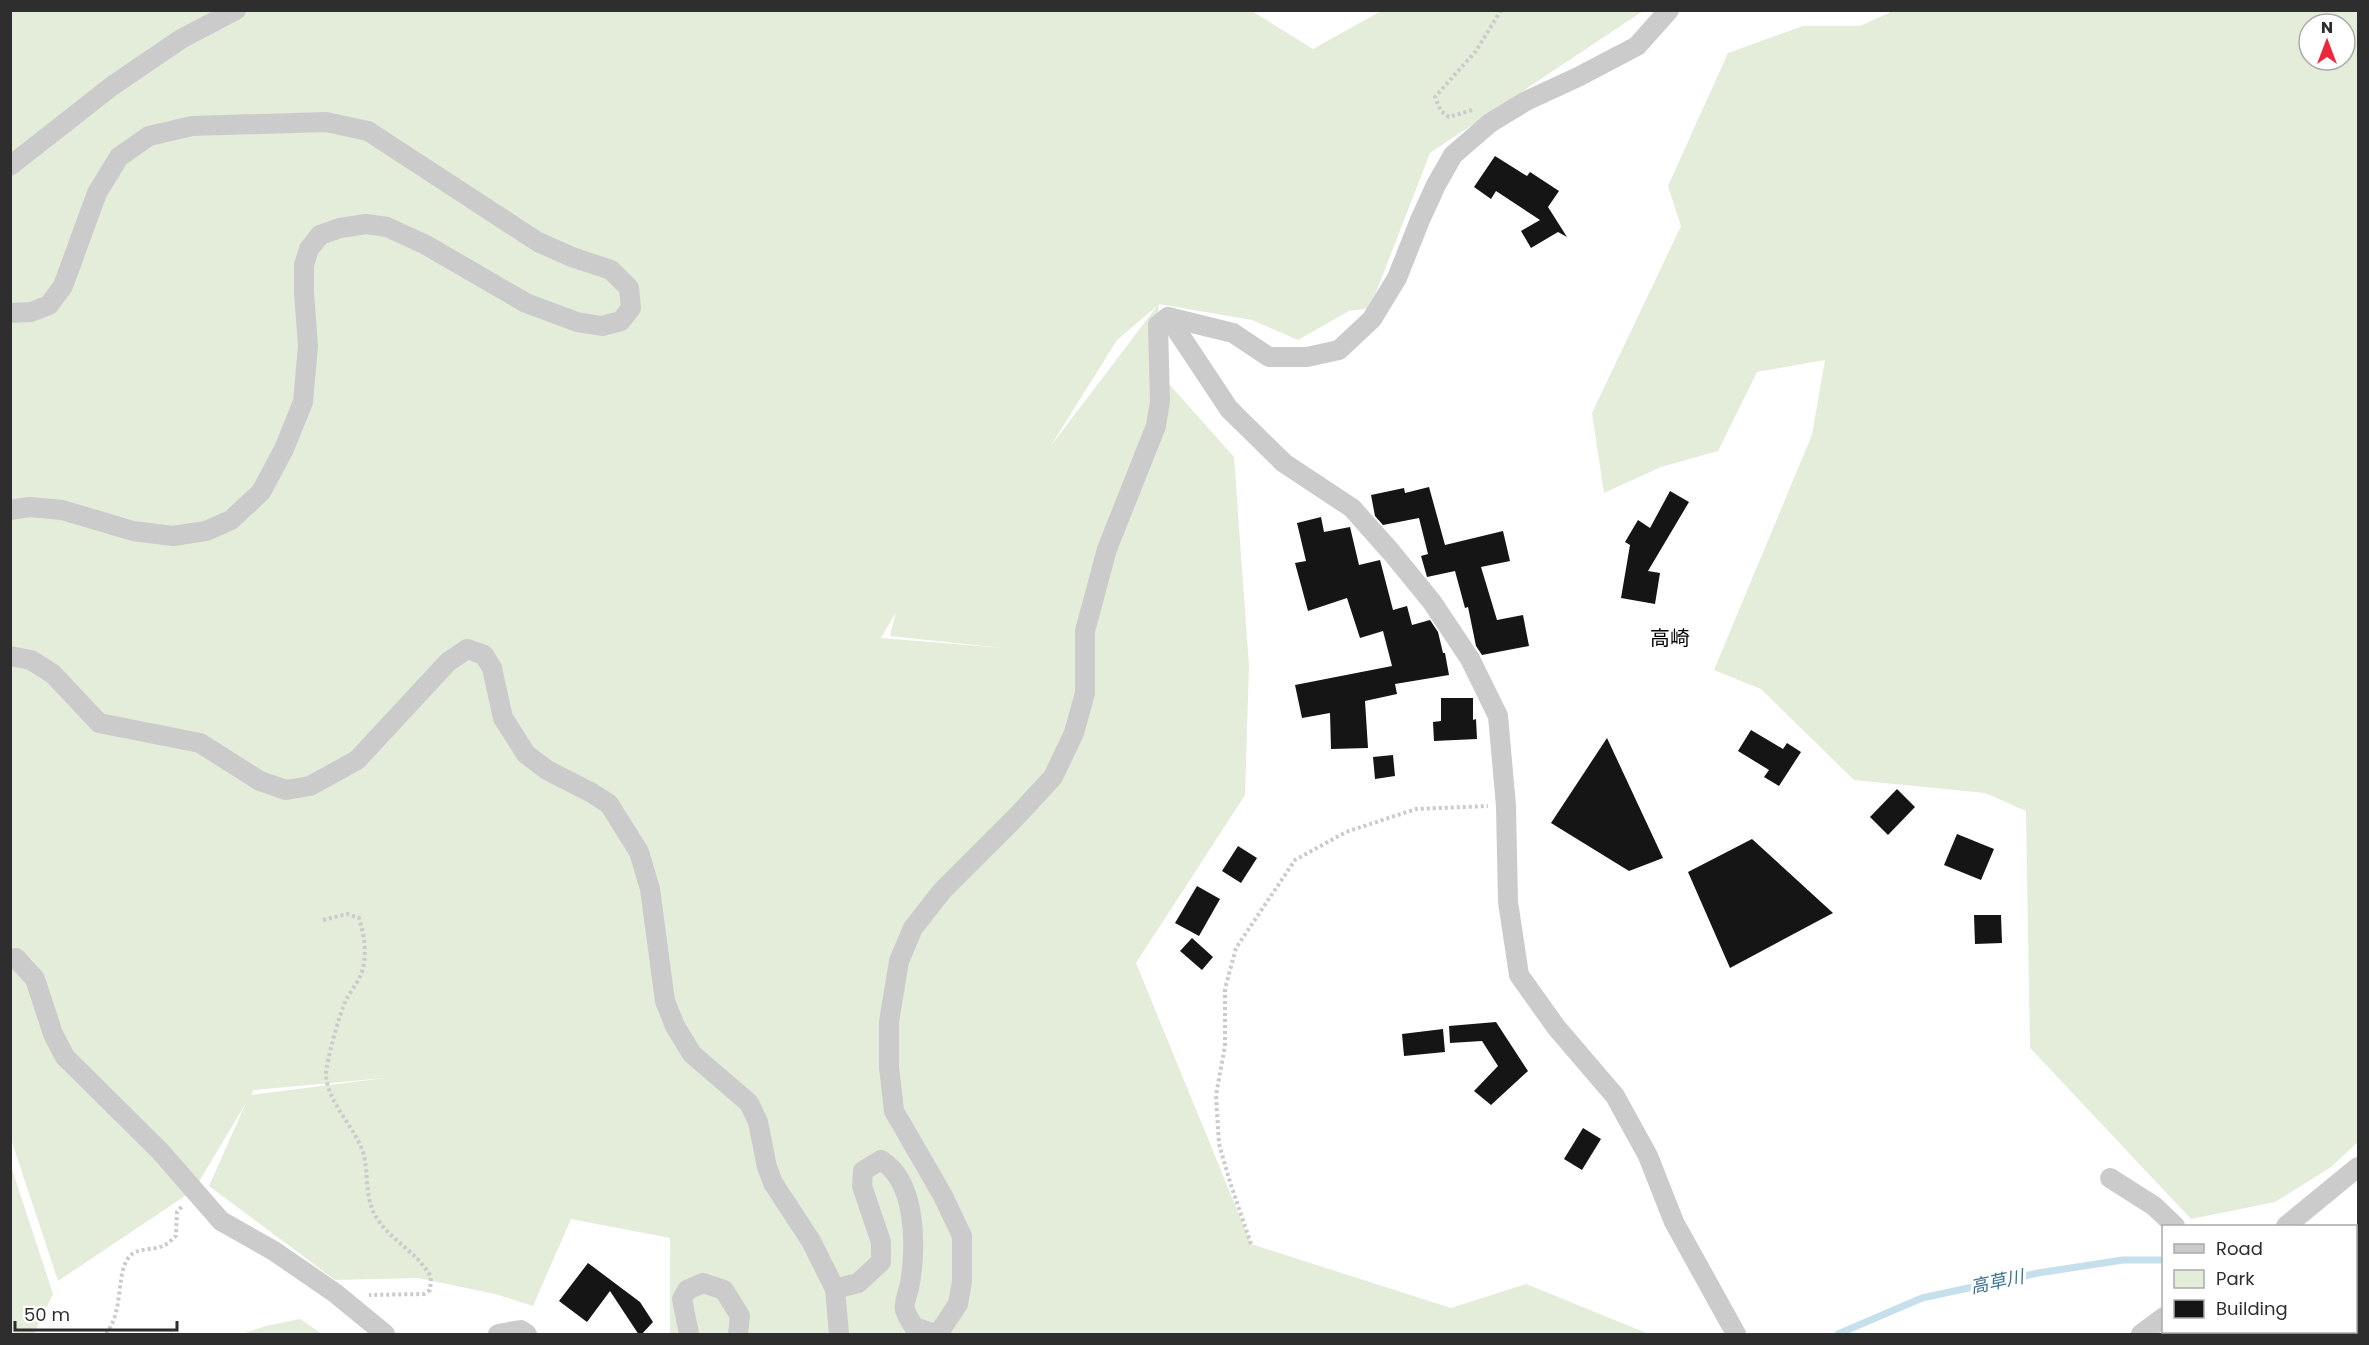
<svg xmlns="http://www.w3.org/2000/svg" width="2369" height="1345" viewBox="0 0 2369 1345" font-family="Poppins,'Noto Sans JP',sans-serif">
	<style>
		.green { fill: #e4ecda; fill-rule: evenodd }
		.lines { fill: none; stroke-linecap: round; stroke-linejoin: round }
		.stream { stroke: #c5dfed; stroke-width: 7 }
		.building { fill: #151515 }
		.path { stroke: #cbcbcb; stroke-width: 4; stroke-dasharray: 3 3; stroke-linecap: butt }
		.street { stroke: #cbcbcb; stroke-width: 20 }
		.highway { stroke: #959595; stroke-width: 33 }
		.labels { text-anchor: middle; stroke-width: 6; stroke-linejoin: round; paint-order: stroke }
		.water-label { font-size: 18px; font-style: italic; fill: #387394; stroke: #fff }
		.quarter-label { font-size: 20px; fill: #000; stroke: #fff }
	</style>
	<rect width="100%" height="100%" fill="#fff"/>
	<g class="green">
		<path d="M1250 10 1313 49 1381 11H1643L1430 153 1370 308 1349 311 1298 340 1252 320 1159 304 1147 441 1170 385 1234 457 1249 666 1245 795 1136 963 1251 1244 1451 1308 1526 1284 1649 1334H670V1238L571 1219 533 1306 495 1294 418 1278 335 1280 209 1186 246 1103 194 1190 58 1281 10 1136V11ZM1157 306 1050 447 1117 340ZM896 612 890 636 1003 648 881 638ZM385 1078 251 1095 254 1090Z"/>
		<path d="M1893 11H2358V1142L2331 1167 2275 1202 2191 1219 2030 1048 2026 811 1985 793 1854 780 1761 689 1714 670 1812 435 1825 360 1757 372 1718 451 1661 467 1604 493 1592 413 1681 226 1668 186 1728 53 1803 26H1860ZM2309 24H2345V60H2309Z"/>
		<path d="M10 1163 53 1294 34 1334H11Z"/>
		<path d="M300 1319 322 1334H241L266 1326Z"/>
	</g>
	<g class="lines">
		<path class="stream" d="M1838 1334 1922 1298 2038 1273 2123 1260H2164"/>
	</g>
	<g class="building">
		<path d="M1495 156 1527 176 1530 172 1559 191 1548 207 1567 237 1558 232 1531 248 1521 231 1540 220 1496 191 1491 199 1474 187Z"/>
		<path d="M1429 487 1445 545 1503 531 1510 561 1481 567 1497 620 1523 615 1529 646 1482 655 1476 646 1468 607 1465 608 1455 571 1427 577 1421 556 1428 554 1419 518 1383 525 1375 516 1371 495 1404 488 1405 493Z"/>
		<path d="M1670 491 1689 502 1648 571 1660 573 1655 604 1621 598 1630 545 1625 542 1638 520 1650 528Z"/>
		<path d="M1321 517 1324 532 1350 527 1359 565 1380 560 1393 610 1407 606 1412 625 1430 620 1438 632 1443 653H1445L1449 675 1395 684 1397 694 1365 701 1368 748 1331 749 1330 713 1302 718 1295 685 1392 666 1383 631 1360 638 1347 598 1308 611 1295 563 1306 561 1297 523Z"/>
		<path d="M1441 698H1473V720L1476 719 1477 739 1434 741 1433 722 1441 721Z"/>
		<path d="M1751 730 1783 749 1787 743 1801 752 1779 786 1764 777 1769 770 1738 751Z"/>
		<path d="M1607 738 1663 858 1629 871 1551 823Z"/>
		<path d="M1393 755 1395 776 1375 779 1373 757Z"/>
		<path d="M1897 789 1915 807 1888 835 1870 817Z"/>
		<path d="M1957 834 1994 849 1981 880 1944 865Z"/>
		<path d="M1752 839 1833 913 1730 968 1688 872Z"/>
		<path d="M1238 846 1257 858 1241 883 1222 871Z"/>
		<path d="M1197 886 1220 899 1199 936 1175 923Z"/>
		<path d="M1974 915H2001L2002 943 1975 944Z"/>
		<path d="M1192 938 1213 957 1202 970 1180 951Z"/>
		<path d="M1496 1022 1528 1071 1491 1105 1474 1091 1498 1066 1482 1041 1450 1043 1449 1026Z"/>
		<path d="M1443 1029 1445 1052 1404 1056 1402 1034Z"/>
		<path d="M1583 1128 1601 1139 1582 1170 1564 1159Z"/>
		<path d="M588 1263 640 1302 653 1322 641 1335H639L610 1291 587 1322 559 1301Z"/>
	</g>
	<g class="lines">
		<g class="path">
			<path d="M1472 110 1449 117 1441 111 1435 97 1476 51 1501 10"/>
			<path d="M323 920 347 914 359 918C364 935 367 950 363 968 361 979 351 990 346 1000 340 1012 326 1062 326 1075 327 1100 353 1126 362 1149 370 1172 363 1199 378 1220 393 1242 417 1252 431 1277L430 1290 424 1294 369 1295"/>
			<path d="M1251 1244 1230 1182 1219 1144 1216 1095 1225 1046V989L1236 948 1295 860 1346 832 1416 809 1488 806"/>
			<path d="M106 1334C125 1309 115 1272 130 1256 138 1247 154 1251 165 1245 169 1243 172 1239 176 1236L177 1212 183 1205"/>
		</g>
		<g class="street">
			<path d="M10 166 112 86 181 39 236 10"/>
			<path d="M10 313 31 312 49 305 63 286 97 193 119 157 149 136 192 126 326 122 368 131 538 242 572 257 611 270 629 288 631 308 621 321 602 326 577 322 526 303 426 245 387 227 366 224 340 228 320 235 309 249 304 265V293L308 346 303 402 284 449 261 492 231 520 206 531 173 536 133 531 62 510 30 507 10 510"/>
			<path d="M1168 317 1229 409 1284 463 1352 508 1392 553 1432 602 1470 659 1498 716 1506 806 1508 902 1519 975 1556 1027 1615 1096 1648 1156 1674 1222 1736 1334"/>
			<path d="M10 656 31 660 53 674 99 723 200 743 260 781 286 790 310 786 357 760 448 662 467 649 484 655 492 668 503 718 526 754 547 770 592 793 609 804 639 852 650 889 665 1001 675 1026 692 1054 749 1103 758 1122 767 1167 773 1183 811 1241 835 1289 839 1334"/>
			<path d="M10 960 16 958 35 979 53 1034 65 1057 160 1151 221 1221 274 1251 335 1293 385 1334"/>
			<path d="M2110 1178 2154 1206 2175 1226"/>
			<path d="M2286 1226 2358 1167"/>
			<path d="M835 1289 858 1283 881 1262V1242L862 1186 863 1171 881 1160C917 1182 916 1247 910 1283 909 1291 903 1303 905 1310 907 1316 911 1322 914 1327L935 1334"/>
			<path d="M498 1334 521 1330 527 1334"/>
			<path d="M689 1334 682 1299 687 1290 703 1283 724 1290 740 1316 738 1334"/>
			<path d="M938 1334 958 1304 962 1281V1236L943 1196 894 1111 889 1067V1022L899 961 913 928 942 891 1018 815 1053 777 1074 733 1085 693V631L1107 549 1156 426 1160 401 1158 325 1168 317 1233 333 1269 357H1307L1339 350 1372 319 1397 278 1420 220 1436 185 1453 155 1490 123 1526 101 1578 77 1637 46 1669 10"/>
			<path d="M2141 1334 2164 1317"/>
		</g>
		<g class="highway">
			<path d="M2356 1253 2358 1250"/>
			<path d="M2249 1334 2253 1332"/>
			<path d="M2342 1334 2346 1332"/>
		</g>
	</g>
	<g class="labels">
		<g class="water-label">
			<text transform="translate(1997 1282) rotate(-12)" y="6">高草川</text>
		</g>
		<g class="quarter-label">
			<text x="1670" y="645">高崎</text>
		</g>
	</g>
	<rect width="2369" height="1345" fill="none" stroke="#2e2e2e" stroke-width="24"/>
	<rect x="2162" y="1225" width="195" height="108" fill="#ffffff" stroke="#ababab" stroke-width="1.5"/>
	<rect x="2174" y="1244" width="30" height="9" fill="#cbcbcb" stroke="#ababab" stroke-width="1.5"/>
	<text x="2216" y="1255" font-size="18" fill="#2e2e2e">Road</text>
	<rect x="2174" y="1270" width="30" height="18" fill="#e4ecda" stroke="#ababab" stroke-width="1.5"/>
	<text x="2216" y="1285" font-size="18" fill="#2e2e2e">Park</text>
	<rect x="2174" y="1300" width="30" height="18" fill="#151515" stroke="#ababab" stroke-width="1.5"/>
	<text x="2216" y="1315" font-size="18" fill="#2e2e2e">Building</text>
	<g transform="translate(2327 42)"><circle r="28" fill="#ffffff" stroke="#ababab" stroke-width="1.5"/>
	<path d="M0-4.5L10 22L0 15L-10 22Z" fill="#ee263c"/>
	<text y="-9" font-size="16" font-weight="bold" text-anchor="middle" fill="#2e2e2e">N</text>
	</g>
	<path d="M15 1321v9h162v-9" fill="none" stroke="#2e2e2e" stroke-width="3"/>
	<text x="24" y="1321" font-size="18" fill="#2e2e2e" stroke="#ffffff" stroke-width="4.5" paint-order="stroke">50 m</text>
</svg>
